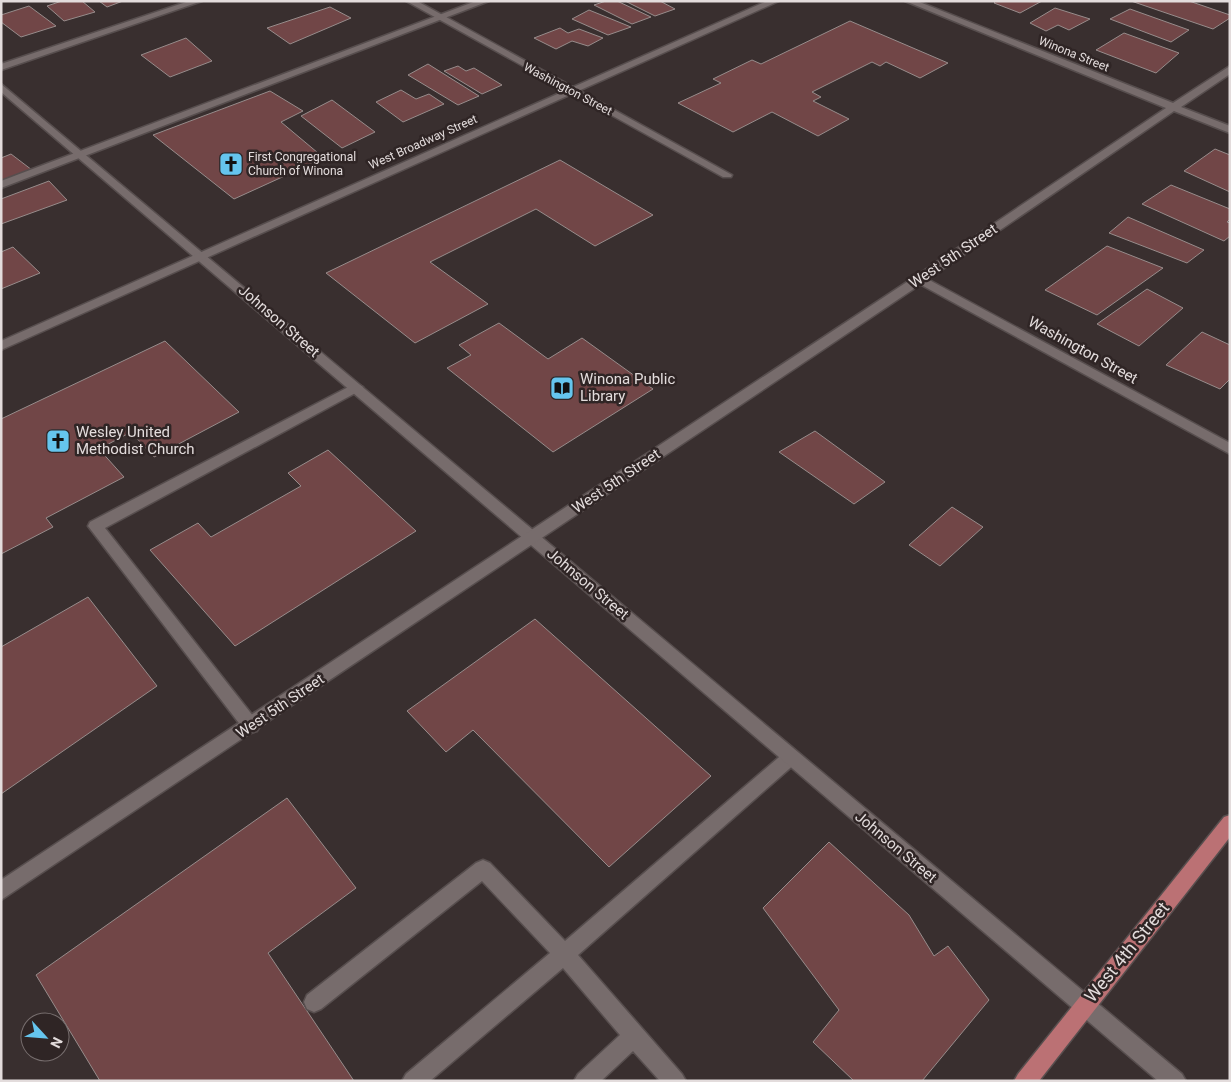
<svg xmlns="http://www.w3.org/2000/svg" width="1231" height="1082" viewBox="0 0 1231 1082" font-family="Roboto,sans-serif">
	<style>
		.building { fill: #714647; stroke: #978c8b }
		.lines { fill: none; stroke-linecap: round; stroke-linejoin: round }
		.lane-casing { stroke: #574e4e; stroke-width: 3 }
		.street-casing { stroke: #574e4e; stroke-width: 3 }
		.secondary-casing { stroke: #574e4e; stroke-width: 3 }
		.primary-casing { stroke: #574e4e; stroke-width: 3 }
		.lane { fill: #776c6c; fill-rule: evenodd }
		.street { fill: #776c6c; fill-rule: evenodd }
		.secondary { fill: #776c6c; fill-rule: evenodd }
		.primary { fill: #bb7174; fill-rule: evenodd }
		.labels { text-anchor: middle; stroke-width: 5; stroke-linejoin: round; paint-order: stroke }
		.far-street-label { font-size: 12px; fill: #e3dcdc; stroke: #2f2525 }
		.far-poi-label { font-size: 12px; fill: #e3dcdc; stroke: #2f2525; text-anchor: start }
		.street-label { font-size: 15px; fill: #e3dcdc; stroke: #2f2525 }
		.poi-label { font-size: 15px; fill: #e3dcdc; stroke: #2f2525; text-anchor: start }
		.near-street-label { font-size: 18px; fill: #e3dcdc; stroke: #2f2525 }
	</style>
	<rect width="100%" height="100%" fill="#392f2f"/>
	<g class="building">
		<path d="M62 1H82L95 12 64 21 47 6Z"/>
		<path d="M99 1H123L107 7Z"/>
		<path d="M606 1H617L651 17 632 24 594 5Z"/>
		<path d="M625 1H660L675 9 655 16Z"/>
		<path d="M996 1H1042L1020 13 994 3Z"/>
		<path d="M1131 1H1189L1230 15V18L1213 29Z"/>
		<path d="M29 6 56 26 21 37 1 22V15Z"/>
		<path d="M330 7 351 18 290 44 267 28Z"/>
		<path d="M1055 8 1090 19 1069 30 1058 25 1046 31 1030 23Z"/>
		<path d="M1130 9 1189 30 1171 42 1110 19Z"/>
		<path d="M589 10 631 27 608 35 572 19Z"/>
		<path d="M850 21 948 63 920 78 886 62 880 66 872 62 812 92 821 97 813 101 849 119 818 136 772 112 733 132 678 103 721 83 713 79 752 60 761 64Z"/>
		<path d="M560 28 568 33 579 29 603 38 588 46 572 41 556 49 534 38Z"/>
		<path d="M1124 33 1179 53 1156 73 1096 50Z"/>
		<path d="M186 38 212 61 170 77 141 55Z"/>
		<path d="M428 64 479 96 458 105 408 75Z"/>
		<path d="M458 66 466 71 474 68 502 85 482 94 444 71Z"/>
		<path d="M401 90 416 99 429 94 444 104 403 122 376 102Z"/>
		<path d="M270 91 303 111 281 122 324 158 234 199 153 135Z"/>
		<path d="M332 100 375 132 342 148 301 116Z"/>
		<path d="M1215 149 1230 155V192L1184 171Z"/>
		<path d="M11 154 32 170 1 181V158Z"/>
		<path d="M560 160 653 215 595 246 536 209 430 262 488 304 415 343 326 273Z"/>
		<path d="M49 181 67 200 1 224V199Z"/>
		<path d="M1171 185 1230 209V219L1227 222 1230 223V236L1224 241 1142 204Z"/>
		<path d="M1128 217 1204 250 1187 263 1109 233Z"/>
		<path d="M1107 246 1163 268 1097 315 1045 290Z"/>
		<path d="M13 247 40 273 1 289V252Z"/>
		<path d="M1147 289 1183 308 1139 346 1097 324Z"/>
		<path d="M499 323 548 359 582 338 653 389 553 452 447 368 471 355 459 345Z"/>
		<path d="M1202 332 1230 345V379L1220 389 1166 365Z"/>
		<path d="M165 341 239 412 154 457 131 432 99 449 124 477 46 518 53 527 1 554V419Z"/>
		<path d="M815 431 885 482 854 504 779 452Z"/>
		<path d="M328 450 416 531 235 646 150 550 198 523 211 537 301 486 288 473Z"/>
		<path d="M952 507 983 527 940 566 909 545Z"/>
		<path d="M88 597 157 686 1 794V647Z"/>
		<path d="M535 619 711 776 609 867 473 730 446 752 407 711Z"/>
		<path d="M287 798 356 888 268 953 354 1081H100L36 975Z"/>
		<path d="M829 842 909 915 934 956 948 946 989 1000 922 1081H854L813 1042 839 1010 763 908Z"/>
	</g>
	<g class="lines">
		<g class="lane-casing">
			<g id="lane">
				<path d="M476 1H489L1 188V181Z"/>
				<path d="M356 383 363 387 361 390 105 528 257 721 260 726 257 731 251 733 245 731 88 526 90 522Z"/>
				<path d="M791 749 797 752 800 757 797 762 578 955 682 1074 686 1081H660L633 1051 601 1081H574L578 1074 620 1035 563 968 430 1081H402L406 1074 550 953 482 881 321 1009 314 1012 307 1009 304 1002 307 995 476 863 483 860 490 863 565 941 785 752Z"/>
			</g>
		</g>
		<g class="street-casing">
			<g id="street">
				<path d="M189 1H202L1 70V64Z"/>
				<path d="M406 1H417L732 175 731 177H723Z"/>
				<path d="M1 84 1182 1074 1186 1081H1158L1 92Z"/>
				<path d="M920 275 1230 443V454L916 282 914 279Z"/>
			</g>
		</g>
		<g class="secondary-casing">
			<g id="secondary">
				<path d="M767 1H779L1 350V341Z"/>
				<path d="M905 1H917L1173 103 1230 66V74L1181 107 1230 126V133L1174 111 924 282 1 900V880L916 276 1166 108Z"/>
			</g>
		</g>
		<g class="primary-casing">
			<path id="primary" d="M1230 815V837L1039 1081H1014L1018 1074 1224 817Z"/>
		</g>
		<use href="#lane" class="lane"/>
		<use href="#street" class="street"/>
		<use href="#secondary" class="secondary"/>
		<use href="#primary" class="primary"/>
	</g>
	<defs>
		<g id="church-square" transform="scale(1.25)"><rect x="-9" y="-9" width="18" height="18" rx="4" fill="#65c5ee" stroke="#2f2525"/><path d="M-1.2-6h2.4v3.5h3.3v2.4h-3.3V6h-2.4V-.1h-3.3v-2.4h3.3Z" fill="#111"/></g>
		<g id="library-square" transform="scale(1.25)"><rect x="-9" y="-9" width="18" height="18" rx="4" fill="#65c5ee" stroke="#2f2525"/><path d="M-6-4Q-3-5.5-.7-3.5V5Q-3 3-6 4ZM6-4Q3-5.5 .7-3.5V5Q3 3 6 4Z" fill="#111"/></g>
	</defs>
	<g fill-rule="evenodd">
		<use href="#church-square" x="231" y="164"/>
		<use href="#library-square" x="562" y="388"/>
		<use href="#church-square" x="58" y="441"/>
	</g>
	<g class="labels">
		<g class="far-street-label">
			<text transform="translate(1074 54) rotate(22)" y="4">Winona Street</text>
			<text transform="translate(568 89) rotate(28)" y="4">Washington Street</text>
			<text transform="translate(423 142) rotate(-24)" y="4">West Broadway Street</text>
		</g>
		<g class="far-poi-label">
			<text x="248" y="161">First Congregational<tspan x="248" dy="14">Church of Winona</tspan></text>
		</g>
		<g class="street-label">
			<text transform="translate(953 256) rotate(-34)" y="5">West 5th Street</text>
			<text transform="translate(279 321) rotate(41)" y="5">Johnson Street</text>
			<text transform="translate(1083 350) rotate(29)" y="5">Washington Street</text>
			<text transform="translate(616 481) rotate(-34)" y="5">West 5th Street</text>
			<text transform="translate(588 584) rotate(40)" y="5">Johnson Street</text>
			<text transform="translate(280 706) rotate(-34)" y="5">West 5th Street</text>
			<text transform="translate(896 847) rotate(40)" y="5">Johnson Street</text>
		</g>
		<g class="poi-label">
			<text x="580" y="384">Winona Public<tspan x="580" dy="17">Library</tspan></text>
			<text x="76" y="437">Wesley United<tspan x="76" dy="17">Methodist Church</tspan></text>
		</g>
		<g class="near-street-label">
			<text transform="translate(1127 952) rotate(-51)" y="6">West 4th Street</text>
		</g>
	</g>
	<rect width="1231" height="1082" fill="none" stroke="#e3dcdc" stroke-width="5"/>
	<g transform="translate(45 1037) rotate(116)"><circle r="24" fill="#2f2525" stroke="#776e6e"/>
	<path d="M0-4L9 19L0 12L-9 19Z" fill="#65c5ee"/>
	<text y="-8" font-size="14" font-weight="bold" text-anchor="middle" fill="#e3dcdc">N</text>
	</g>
</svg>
